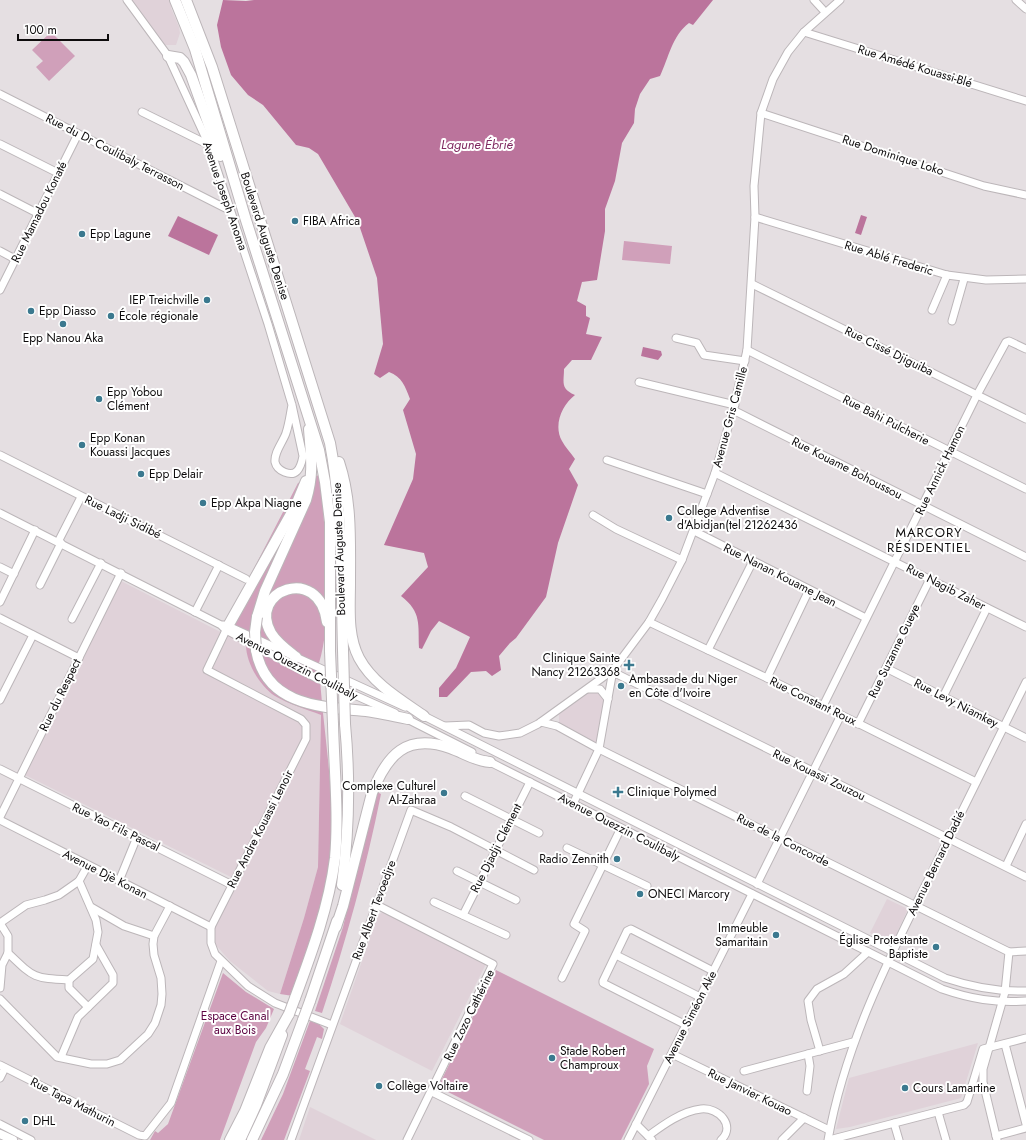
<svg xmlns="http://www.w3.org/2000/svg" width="1026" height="1140" viewBox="0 0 1026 1140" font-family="Jost,sans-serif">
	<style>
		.built { fill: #e0d2d9 }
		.green { fill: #d0a0ba }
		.water { fill: #bb749c }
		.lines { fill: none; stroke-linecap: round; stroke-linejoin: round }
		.minor-casing { stroke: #bcb6b9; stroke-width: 9 }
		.major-casing { stroke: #bcb6b9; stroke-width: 10 }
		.highway-casing { stroke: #bcb6b9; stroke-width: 12 }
		.minor { stroke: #fff; stroke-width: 7 }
		.major { stroke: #fff; stroke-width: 8 }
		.highway { stroke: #fff; stroke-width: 10 }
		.highway-bridge-casing { stroke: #bcb6b9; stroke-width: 12; stroke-linecap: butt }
		.highway-bridge { stroke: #fff; stroke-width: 10 }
		.poi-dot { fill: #3b798f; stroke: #fff; stroke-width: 1.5 }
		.labels { text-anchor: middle; stroke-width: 4; stroke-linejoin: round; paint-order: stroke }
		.street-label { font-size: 12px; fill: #0d0b0c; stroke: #fff }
		.poi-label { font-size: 12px; fill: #0d0b0c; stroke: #fff; text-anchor: start }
		.park-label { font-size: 12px; fill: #5d0442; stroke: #fff }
		.water-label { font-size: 13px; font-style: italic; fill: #802b61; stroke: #fff }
		.neighbourhood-label { font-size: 13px; letter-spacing: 1px; fill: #0d0b0c; stroke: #fff }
	</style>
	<rect width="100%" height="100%" fill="#e5dfe2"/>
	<g class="built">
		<path d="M130 0H171V8L179 27 180 33 176 45H165Z"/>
		<path d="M121 581 246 645 275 696 321 715 318 867 304 918 280 994 268 991 230 961 214 943 215 927 239 881 25 775Z"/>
		<path d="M593 689 605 697 597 743 559 723V712Z"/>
		<path d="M887 899 908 909 892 943 870 933Z"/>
		<path d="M383 912 486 964 432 1071 340 1024 378 915Z"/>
		<path d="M978 1043 961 1098 850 1127 836 1129 849 1078Z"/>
		<path d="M310 1107 376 1140H299Z"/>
	</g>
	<g class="green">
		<path d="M51 32 75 56 49 81 36 67 43 61 32 50Z"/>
		<path d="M624 241 672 246 670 264 622 260Z"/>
		<path d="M319 475C324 499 324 525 325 549 326 586 330 627 319 663 322 727 336 792 331 856 327 904 308 951 293 996L280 994 304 918 318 867 321 715C306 709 288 704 275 696 260 686 246 663 246 645L221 632 298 483Z"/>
		<path d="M375 791 381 794C366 869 346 941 322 1013L315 1011 343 927Z"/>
		<path d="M496 970 654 1049 647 1066 649 1084 621 1140H544L438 1087Z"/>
		<path d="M223 973 246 992 274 1009 266 1028 256 1042 220 1140H150L155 1131 158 1133 168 1124Z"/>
		<path d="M310 1021 319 1024 324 1029 322 1039 317 1037 305 1069 310 1071 284 1140H261L283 1094Z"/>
	</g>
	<g class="water">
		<path d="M223 0 246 1 254 0H713L693 25 689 23C672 36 669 57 660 76L650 79 640 94 635 109 634 123 622 143 615 181 605 209V231L597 280 582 282 577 301 586 306V316L590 318 586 334 602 337 591 360H572L564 369C564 382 560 389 575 395 562 405 553 425 562 441 565 447 571 453 575 459L569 469 578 485 558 543 546 597 516 638 510 643 499 656 501 670 492 676 486 671 471 672 447 697H439V688L456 668 470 637 439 621 431 631 422 649 419 648C418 625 422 612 401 596L428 567 424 553 384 545 413 479 416 454 403 410 410 399C405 386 402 377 389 372L380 378 374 374 383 344 377 278 358 222 318 154 309 148 296 145 263 105 248 95 231 75 221 47 217 25Z"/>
		<path d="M861 215 867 217 861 235 855 233Z"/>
		<path d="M178 216 218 235 209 255 168 236Z"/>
		<path d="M643 347 661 351 662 355 658 360 641 356Z"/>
	</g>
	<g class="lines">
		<g class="minor-casing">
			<g id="minor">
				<path d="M127 0 168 56 209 145 268 324 292 405 303 456C302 461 301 467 297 471 291 477 277 471 275 462 274 452 283 442 286 433 289 424 290 415 292 405"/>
				<path d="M814 0 825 12"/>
				<path d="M1016 0 1026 9"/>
				<path d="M804 32 1026 101"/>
				<path d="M0 94 229 210"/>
				<path d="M142 112 209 145"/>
				<path d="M761 113 984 186 1026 195"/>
				<path d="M0 144 58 173"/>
				<path d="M0 194 37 213"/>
				<path d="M755 217 947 275 986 280 1026 279"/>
				<path d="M0 251 15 259"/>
				<path d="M752 284 1026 419"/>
				<path d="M0 290 78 134"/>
				<path d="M932 310 947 275"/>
				<path d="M952 321 964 279"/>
				<path d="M676 338 697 343 704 355 745 361"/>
				<path d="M747 350 1026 489"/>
				<path d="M639 382 735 405"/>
				<path d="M733 410 1026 557"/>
				<path d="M0 455 246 579"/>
				<path d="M607 460 707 494"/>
				<path d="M715 473 1026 627"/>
				<path d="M0 513 221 625 226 630 314 677 395 713"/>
				<path d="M593 515 616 529 682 560"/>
				<path d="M694 531 866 618"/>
				<path d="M58 542 81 497"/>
				<path d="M0 567 14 574"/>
				<path d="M40 585 61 543"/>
				<path d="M0 602 35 530"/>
				<path d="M195 612 219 565"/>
				<path d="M0 618 79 658"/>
				<path d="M72 619 101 563"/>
				<path d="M649 622 767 678 976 782"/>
				<path d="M223 625 228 626 405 707"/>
				<path d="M228 626 207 670 301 719 306 725V739L211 927V943L215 954 248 986 275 1003 332 1025"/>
				<path d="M708 650 753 561"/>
				<path d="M886 668 1026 738"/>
				<path d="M613 670 619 675 1026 877"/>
				<path d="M767 678 809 590"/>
				<path d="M588 689H600L608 699"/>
				<path d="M943 697 987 608"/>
				<path d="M0 700 33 635"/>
				<path d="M823 706 977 395 1006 342 1009 341 1026 349"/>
				<path d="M420 714 945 978C972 987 997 992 1026 991"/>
				<path d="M405 718 472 752"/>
				<path d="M541 722 557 726 599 749 1009 952 1026 951"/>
				<path d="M858 724 930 579"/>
				<path d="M445 726 469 725 484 733 499 736 520 733 538 724 613 670 649 622 662 599 682 560 715 473 733 410 747 350 755 217 754 186 761 113 773 79 788 52 804 32 840 0"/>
				<path d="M486 760 942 989C971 999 995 1003 1026 1001"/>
				<path d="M0 769 232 885"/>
				<path d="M465 796 539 833"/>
				<path d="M573 804 599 749 613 670"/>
				<path d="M0 817 121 573"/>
				<path d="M0 820 211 927"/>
				<path d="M567 848 647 886"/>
				<path d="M1006 866 1026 824"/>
				<path d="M457 871 516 900"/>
				<path d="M119 881 137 837"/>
				<path d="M757 884 841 715"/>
				<path d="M434 902 506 935"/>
				<path d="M377 905 493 964 407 1140"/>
				<path d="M91 907 124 926 154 936"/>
				<path d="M463 915 530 782"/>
				<path d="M0 923 26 905 45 900 59 895 79 881 88 865"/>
				<path d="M0 923 8 936V953L2 965 0 988"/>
				<path d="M8 953C34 978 33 978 69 980L93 959 98 932 96 920 79 881"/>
				<path d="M616 955 700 997"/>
				<path d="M562 978 585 931 574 924 621 828"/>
				<path d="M69 980V988L88 1007"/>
				<path d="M0 999 57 1057 91 1064H107L120 1060 148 1034 155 1023 161 1005 162 994 161 978 154 955 153 944 154 936 170 906"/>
				<path d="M686 1025 603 983V981L627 931 631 929 713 971"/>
				<path d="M1005 1044 1026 1124"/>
				<path d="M820 1051 811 1020 808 1001 817 989 844 974 868 952"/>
				<path d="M672 1054 829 1130"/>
				<path d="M61 1057 78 1017 113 983V975L96 945"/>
				<path d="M0 1065 139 1135 145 1136 171 1103 221 961"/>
				<path d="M744 1071 853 1042"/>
				<path d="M0 1078 5 1068"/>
				<path d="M807 1091 810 1066 808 1054"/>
				<path d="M432 1092 529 1140"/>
				<path d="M938 1112 946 1140"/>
				<path d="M894 1123 899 1140"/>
				<path d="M0 1124 31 1140"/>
				<path d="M636 1124 652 1140"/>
				<path d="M648 1136C663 1125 682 1111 701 1109 719 1107 736 1126 721 1140"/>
				<path d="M996 1136 1026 1128"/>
				<path d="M291 1140 411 810 451 827 534 870"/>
				<path d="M628 1140 752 894"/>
				<path d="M782 1140 804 1118"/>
				<path d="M828 1140C844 1048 886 964 927 882 960 815 993 748 1026 682"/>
				<path d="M829 1140 964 1105 967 1102 983 1049 1026 1038"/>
				<path d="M997 1140 983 1082V1069L1005 992 1009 952"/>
			</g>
		</g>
		<g class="major-casing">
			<path id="major" d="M0 1134 13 1140"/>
		</g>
		<g class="highway-casing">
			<g id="highway">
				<path d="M175 0 195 49 245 217 319 450 325 482 330 522V651"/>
				<path d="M186 0 212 67 330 443C343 511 341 581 343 650"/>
				<path d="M168 56 180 58 184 62 191 75 220 156"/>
				<path d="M339 462C352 501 350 542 350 583 350 607 347 635 359 658 373 684 401 700 424 716"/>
				<path d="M257 617 265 591 306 500C314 474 311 456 309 429"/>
				<path d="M228 626 296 505 306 481"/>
				<path d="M256 650C266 706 321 707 366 711 380 713 394 716 408 719"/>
				<path d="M296 657C287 650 277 643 271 633 247 591 319 563 327 622"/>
				<path d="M342 885C349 832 350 777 345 724"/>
				<path d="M336 927 343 906 372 793C387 755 406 733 450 748 464 753 475 761 490 762"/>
				<path d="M295 998C312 952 329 906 335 858 339 815 334 767 333 724"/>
				<path d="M310 1001 337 921"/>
				<path d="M230 1140 245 1111 270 1048 289 1014"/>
				<path d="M240 1140 256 1105 282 1035"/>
				<path d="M252 1140 283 1074 303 1020"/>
			</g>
		</g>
		<use href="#minor" class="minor"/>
		<use href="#major" class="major"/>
		<use href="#highway" class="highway"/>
		<g class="highway-bridge-casing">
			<g id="highway-bridge">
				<path d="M256 650 255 632 257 617"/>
				<path d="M343 650 345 724"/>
				<path d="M330 651 333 724"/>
				<path d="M289 1014 295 998"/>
				<path d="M303 1020 310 1001"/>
			</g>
		</g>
		<use href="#highway-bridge" class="highway-bridge"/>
	</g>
	<g class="poi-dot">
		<circle cx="295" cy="221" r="4"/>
		<circle cx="82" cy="234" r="4"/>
		<circle cx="207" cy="300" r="4"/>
		<circle cx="31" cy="311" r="4"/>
		<circle cx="111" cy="316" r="4"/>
		<circle cx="63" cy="324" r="4"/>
		<circle cx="99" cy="399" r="4"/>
		<circle cx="82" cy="445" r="4"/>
		<circle cx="141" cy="474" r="4"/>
		<circle cx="203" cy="503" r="4"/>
		<circle cx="669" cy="518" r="4"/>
		<path d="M627 659h4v4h4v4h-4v4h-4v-4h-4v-4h4z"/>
		<circle cx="621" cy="686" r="4"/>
		<path d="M616 786h4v4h4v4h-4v4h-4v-4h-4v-4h4z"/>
		<circle cx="444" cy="793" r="4"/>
		<circle cx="617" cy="859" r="4"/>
		<circle cx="640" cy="894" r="4"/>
		<circle cx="776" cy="935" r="4"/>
		<circle cx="936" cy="947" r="4"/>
		<circle cx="552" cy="1058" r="4"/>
		<circle cx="379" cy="1086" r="4"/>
		<circle cx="905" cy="1088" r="4"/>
		<circle cx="25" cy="1121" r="4"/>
	</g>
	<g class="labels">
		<g class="street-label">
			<text transform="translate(915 66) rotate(17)" y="4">Rue Amédé Kouassi-Blé</text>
			<text transform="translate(115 152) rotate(27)" y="4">Rue du Dr Coulibaly Terrasson</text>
			<text transform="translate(893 155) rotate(18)" y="4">Rue Dominique Loko</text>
			<text transform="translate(225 196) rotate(71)" y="4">Avenue Joseph Anoma</text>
			<text transform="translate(39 212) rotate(-64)" y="4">Rue Mamadou Konaté</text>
			<text transform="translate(265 236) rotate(72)" y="4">Boulevard Auguste Denise</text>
			<text transform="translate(889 258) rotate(17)" y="4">Rue Ablé Frederic</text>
			<text transform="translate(889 351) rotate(26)" y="4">Rue Cissé Djiguiba</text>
			<text transform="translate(730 417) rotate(-75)" y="4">Avenue Gris Camille</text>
			<text transform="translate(886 420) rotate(27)" y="4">Rue Bahi Pulcherie</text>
			<text transform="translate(847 468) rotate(27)" y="4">Rue Kouame Bohoussou</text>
			<text transform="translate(940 470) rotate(-64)" y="4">Rue Annick Hamon</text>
			<text transform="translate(123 517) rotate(26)" y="4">Rue Ladji Sidibé</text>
			<text transform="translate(339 549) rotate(-92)" y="4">Boulevard Auguste Denise</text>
			<text transform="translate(780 575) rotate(27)" y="4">Rue Nanan Kouame Jean</text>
			<text transform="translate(946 587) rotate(27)" y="4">Rue Nagib Zaher</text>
			<text transform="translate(894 651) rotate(-64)" y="4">Rue Suzanne Gueye</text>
			<text transform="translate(297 666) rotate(27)" y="4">Avenue Ouezzin Coulibaly</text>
			<text transform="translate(60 695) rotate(-64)" y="4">Rue du Respect</text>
			<text transform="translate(813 701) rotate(26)" y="4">Rue Constant Roux</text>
			<text transform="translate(956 703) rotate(27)" y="4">Rue Levy Niamkey</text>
			<text transform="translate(819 775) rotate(26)" y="4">Rue Kouassi Zouzou</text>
			<text transform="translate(116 827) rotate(26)" y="4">Rue Yao Fils Pascal</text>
			<text transform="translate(619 827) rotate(27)" y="4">Avenue Ouezzin Coulibaly</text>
			<text transform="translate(260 829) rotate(-63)" y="4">Rue Andre Kouassi Lenoir</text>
			<text transform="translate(783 840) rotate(27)" y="4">Rue de la Concorde</text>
			<text transform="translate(496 848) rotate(-63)" y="4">Rue Djadji Clément</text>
			<text transform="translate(936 863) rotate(-64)" y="4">Avenue Bernard Dadié</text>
			<text transform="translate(105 874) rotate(27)" y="4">Avenue Djè Konan</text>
			<text transform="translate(374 910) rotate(-70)" y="4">Rue Albert Tevoedjre</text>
			<text transform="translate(469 1015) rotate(-64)" y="4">Rue Zozo Cathérine</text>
			<text transform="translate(690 1017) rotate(-63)" y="4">Avenue Siméon Ake</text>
			<text transform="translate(750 1092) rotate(26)" y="4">Rue Janvier Kouao</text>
			<text transform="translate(73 1102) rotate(27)" y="4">Rue Tapa Mathurin</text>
		</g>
		<g class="poi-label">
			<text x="303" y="225">FIBA Africa</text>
			<text x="90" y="238">Epp Lagune</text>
			<text x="199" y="304" text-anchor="end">IEP Treichville</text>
			<text x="39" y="315">Epp Diasso</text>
			<text x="119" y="320">École régionale</text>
			<text x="63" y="342" text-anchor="middle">Epp Nanou Aka</text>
			<text x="107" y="396">Epp Yobou<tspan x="107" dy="14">Clément</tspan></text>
			<text x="90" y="442">Epp Konan<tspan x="90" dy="14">Kouassi Jacques</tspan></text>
			<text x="149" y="478">Epp Delair</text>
			<text x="211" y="507">Epp Akpa Niagne</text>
			<text x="677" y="515">College Adventise<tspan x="677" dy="14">d'Abidjan(tel 21262436</tspan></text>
			<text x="620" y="662" text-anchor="end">Clinique Sainte<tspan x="620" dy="14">Nancy 21263368</tspan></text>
			<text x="629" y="683">Ambassade du Niger<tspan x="629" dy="14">en Côte d'Ivoire</tspan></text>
			<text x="436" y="790" text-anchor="end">Complexe Culturel<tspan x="436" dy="14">Al-Zahraa</tspan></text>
			<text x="627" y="796">Clinique Polymed</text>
			<text x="609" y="863" text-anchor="end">Radio Zennith</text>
			<text x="648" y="898">ONECI Marcory</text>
			<text x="768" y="932" text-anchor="end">Immeuble<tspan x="768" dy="14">Samaritain</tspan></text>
			<text x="928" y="944" text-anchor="end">Église Protestante<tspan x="928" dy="14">Baptiste</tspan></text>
			<text x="560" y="1055">Stade Robert<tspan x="560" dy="14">Champroux</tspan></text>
			<text x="387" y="1090">Collège Voltaire</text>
			<text x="913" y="1092">Cours Lamartine</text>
			<text x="33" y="1125">DHL</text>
		</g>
		<g class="park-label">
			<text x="235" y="1020">Espace Canal<tspan x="235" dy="14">aux Bois</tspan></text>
		</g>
		<g class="water-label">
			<text x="477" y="149">Lagune Ébrié</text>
		</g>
		<g class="neighbourhood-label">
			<text x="929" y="537">MARCORY<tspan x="929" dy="15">RÉSIDENTIEL</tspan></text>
		</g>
	</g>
	<path d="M18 34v6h90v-6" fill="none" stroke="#0d0b0c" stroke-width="2"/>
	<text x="24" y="34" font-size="12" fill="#0d0b0c" stroke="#ffffff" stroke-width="3" paint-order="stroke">100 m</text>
</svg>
